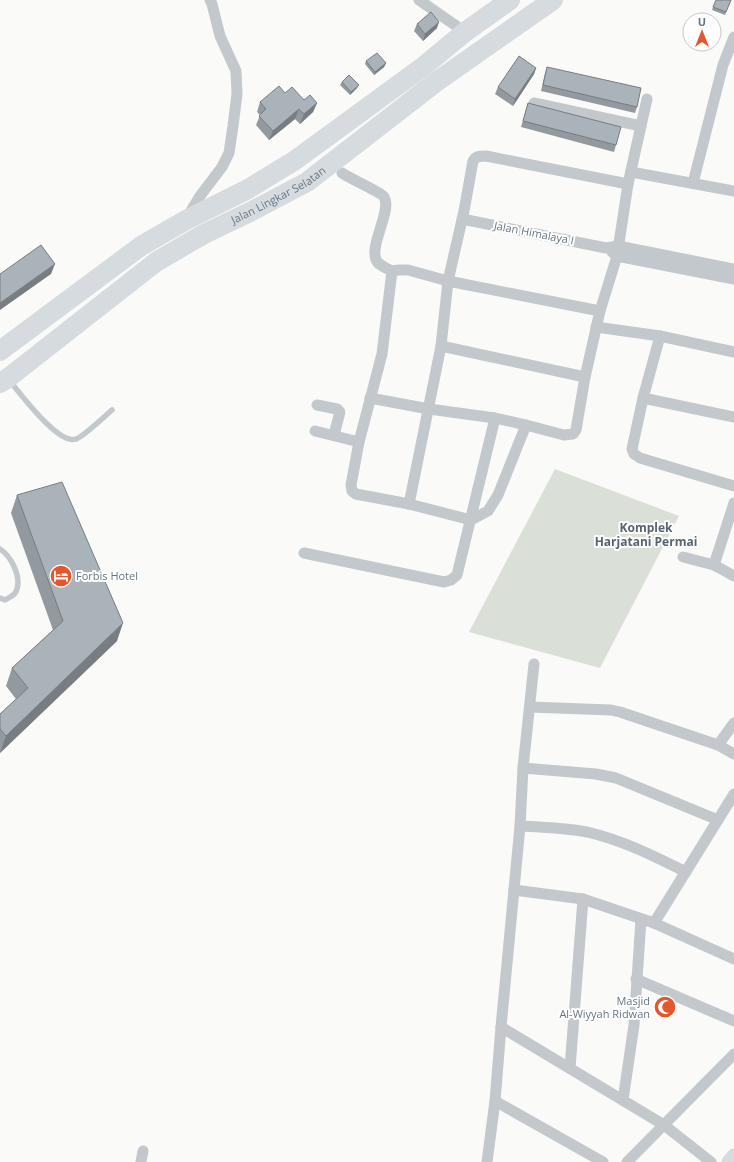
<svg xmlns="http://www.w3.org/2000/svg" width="734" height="1162" viewBox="0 0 734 1162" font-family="'Open Sans',sans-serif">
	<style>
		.green { fill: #dadfd7 }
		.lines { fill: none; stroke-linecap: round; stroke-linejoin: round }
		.lane { stroke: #c3c8cc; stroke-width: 5.5 }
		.street { stroke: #c3c8cc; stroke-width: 11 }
		.secondary { stroke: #d6dbdf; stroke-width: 15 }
		.highway { stroke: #d6dbdf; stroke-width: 20 }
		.wall { fill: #929a9f }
		.shaded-wall { fill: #777d82 }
		.building { fill: #aab3b9; stroke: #777d82 }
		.labels { text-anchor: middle; stroke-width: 4; stroke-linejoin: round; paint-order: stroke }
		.street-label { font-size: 11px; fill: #657683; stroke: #fff }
		.poi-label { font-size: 11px; fill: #657683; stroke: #fff; text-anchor: start }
		.neighbourhood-label { font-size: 12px; font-weight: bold; fill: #57646e; stroke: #fff }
	</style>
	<rect width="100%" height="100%" fill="#fafaf8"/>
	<path class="green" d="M555 469 679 516 600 668 469 632Z"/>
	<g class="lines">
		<g class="lane">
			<path d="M9 380C20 393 58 445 76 439 83 437 105 416 112 410"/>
			<path d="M0 549C11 556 21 576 17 589 16 595 10 597 5 600L0 598"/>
		</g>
		<g class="street">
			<path d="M419 0 465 32"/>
			<path d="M534 103 641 126"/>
			<path d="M631 172 734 191"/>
			<path d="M342 173C349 178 382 193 384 197 393 211 366 249 378 263 382 266 387 269 392 271L399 270H408L448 281 600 311"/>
			<path d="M693 183 723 65 734 37"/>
			<path d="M188 216 200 196 222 167 229 153 233 126 237 94 236 71 220 36 212 4 210 0"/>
			<path d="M462 219 606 248 618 246 734 269"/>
			<path d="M612 252 617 256 734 279"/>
			<path d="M392 271 382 354 359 442 351 485 352 491 356 494 409 504 471 520 488 511 498 495 526 425"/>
			<path d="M596 327 660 336 734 352"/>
			<path d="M660 336 643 398 632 449 634 454 640 458 734 486"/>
			<path d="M441 346 585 377"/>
			<path d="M370 398 429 409 495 418 526 425 564 435 573 434 576 430 585 377 600 311 617 256 628 184 647 99"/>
			<path d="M643 398 734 417"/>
			<path d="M317 405 337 409 340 412 334 435"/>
			<path d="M315 431 359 442"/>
			<path d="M409 504 441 346 448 281 464 211 473 161C476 156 480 156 486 156L628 184"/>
			<path d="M304 553 444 582 451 580 457 575 495 418"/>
			<path d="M683 557 714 565 734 576"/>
			<path d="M714 565 734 503"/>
			<path d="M530 707 611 710 620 712 718 745 734 754"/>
			<path d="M718 745 734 723"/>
			<path d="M523 768 596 774 616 778 718 820"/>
			<path d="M520 826C540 827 567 828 587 832 622 840 654 856 686 872"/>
			<path d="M514 890 583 899 654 923 734 959"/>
			<path d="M654 923 734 794"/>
			<path d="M636 979 734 1021"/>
			<path d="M501 1027 664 1125 711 1162"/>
			<path d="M570 1068 583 899"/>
			<path d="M623 1100 634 1025 641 919"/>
			<path d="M495 1101 603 1162"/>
			<path d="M141 1162 143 1151"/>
			<path d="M487 1162 495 1101 501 1027 520 826 523 768 534 664"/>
			<path d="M627 1162 734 1054"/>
		</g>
		<path class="secondary" d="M729 1162 734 1156"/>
		<g class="highway">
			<path d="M0 351 141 246 186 220 248 189 294 161 424 66 465 32 510 0"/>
			<path id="s1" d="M0 383 8 378 156 262 204 234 252 211 307 182 436 82 553 0"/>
		</g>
	</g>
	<g class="wall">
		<path d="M716 0H731L725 15 712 10Z"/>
		<path d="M417 24 437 28 423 41 414 31Z"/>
		<path d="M366 61 386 63 384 67 374 75 365 64Z"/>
		<path d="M547 67 637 107 635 113 541 91 545 73Z"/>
		<path d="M536 68 534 74 513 106 495 94 498 87Z"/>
		<path d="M342 82 357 88 350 95 340 85Z"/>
		<path d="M285 93 304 100 317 103 313 112 300 124 295 119 269 140 256 125 260 115 257 112 260 102Z"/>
		<path d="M528 103 616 145 614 152 521 127Z"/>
		<path d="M17 495 117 641 0 753V714L16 699 6 686 12 668 53 630 11 513Z"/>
	</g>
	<g class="shaded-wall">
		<path d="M439 22 437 28 423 41 425 34Z"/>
		<path d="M386 63 384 67 374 75 375 72Z"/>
		<path d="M536 68 534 74 513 106 515 99Z"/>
		<path d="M359 85 357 88 350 95 351 92Z"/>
		<path d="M317 103 313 112 300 124 304 114Z"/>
		<path d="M299 109 295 119 269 140 273 131Z"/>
		<path d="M55 264 51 274 0 310V303Z"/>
		<path d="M123 623 117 641 0 753 6 736Z"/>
	</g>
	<g class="building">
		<path d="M716 0H731L726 12 713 7Z"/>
		<path d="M431 12 439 22 425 34 417 24Z"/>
		<path d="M377 53 386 63 375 72 366 61Z"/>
		<path d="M519 56 536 68 515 99 498 87Z"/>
		<path d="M547 67 641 88 637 107 543 85Z"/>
		<path d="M349 75 359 85 351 92 342 82Z"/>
		<path d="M279 86 285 93 292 87 304 100 310 95 317 103 304 114 299 109 273 131 259 116 266 109 260 102Z"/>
		<path d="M528 103 621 127 616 145 523 121Z"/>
		<path d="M41 245 55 264 0 303V274Z"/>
		<path d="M62 482 123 623 6 736 0 729V714L28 688 12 668 63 621 17 495Z"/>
	</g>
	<defs>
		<g id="hotel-disc" transform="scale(1.15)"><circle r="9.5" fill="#e4572e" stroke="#fff"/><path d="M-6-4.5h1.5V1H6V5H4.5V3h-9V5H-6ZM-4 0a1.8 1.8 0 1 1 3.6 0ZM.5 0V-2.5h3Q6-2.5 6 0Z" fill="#fff"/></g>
		<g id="mosque-disc" transform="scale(1.15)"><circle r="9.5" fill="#e4572e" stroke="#fff"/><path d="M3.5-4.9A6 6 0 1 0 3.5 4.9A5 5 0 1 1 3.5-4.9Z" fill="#fff"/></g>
	</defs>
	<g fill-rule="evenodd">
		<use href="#hotel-disc" x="61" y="576"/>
		<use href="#mosque-disc" x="665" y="1007"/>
	</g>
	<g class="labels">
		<g class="street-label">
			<text dy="4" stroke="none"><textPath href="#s1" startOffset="337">Jalan Lingkar Selatan</textPath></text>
			<text transform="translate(534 233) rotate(11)" y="4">Jalan Himalaya I</text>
		</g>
		<g class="poi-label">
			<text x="76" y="580">Forbis Hotel</text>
			<text x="650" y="1005" text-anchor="end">Masjid<tspan x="650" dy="13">Al-Wiyyah Ridwan</tspan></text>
		</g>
		<g class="neighbourhood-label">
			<text x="646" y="532">Komplek<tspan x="646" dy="14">Harjatani Permai</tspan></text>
		</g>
	</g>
	<g transform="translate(702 32)"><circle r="19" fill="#ffffff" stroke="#c1c8cd"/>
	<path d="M0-3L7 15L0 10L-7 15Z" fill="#e4572e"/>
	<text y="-6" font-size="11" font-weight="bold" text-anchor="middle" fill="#657683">U</text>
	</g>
</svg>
